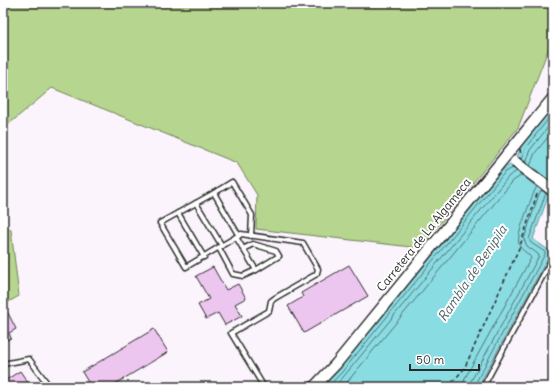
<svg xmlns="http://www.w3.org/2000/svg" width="556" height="390" viewBox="0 0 556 390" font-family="Delius,sans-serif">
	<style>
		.green { fill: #b6d58e; stroke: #70805c }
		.water { fill: #8adce3; stroke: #649599 }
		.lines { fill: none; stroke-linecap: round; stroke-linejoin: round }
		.shore { stroke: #517275; stroke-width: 1 }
		.building { fill: #edc6f0; stroke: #2b2b2b }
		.service-casing { stroke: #2b2b2b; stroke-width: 7 }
		.tertiary-casing { stroke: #2b2b2b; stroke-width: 13 }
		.path { stroke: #2b2b2b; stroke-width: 1.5; stroke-dasharray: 4 3; stroke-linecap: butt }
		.service { stroke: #fff; stroke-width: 4 }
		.tertiary { stroke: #fff; stroke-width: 10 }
		.tertiary-bridge-casing { stroke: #2b2b2b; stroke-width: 13; stroke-linecap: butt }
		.path-bridge { stroke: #2b2b2b; stroke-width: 1.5; stroke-dasharray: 4 3; stroke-linecap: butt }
		.tertiary-bridge { stroke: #fff; stroke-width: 10 }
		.labels { text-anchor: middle; stroke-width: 4; stroke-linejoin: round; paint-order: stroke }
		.street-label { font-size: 12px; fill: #2b2b2b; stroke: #fff }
		.water-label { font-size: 13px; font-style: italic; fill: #486062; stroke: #fff }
	</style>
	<rect width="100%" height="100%" fill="#fbf4fc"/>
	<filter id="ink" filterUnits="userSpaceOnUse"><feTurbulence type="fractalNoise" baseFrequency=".025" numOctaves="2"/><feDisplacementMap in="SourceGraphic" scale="8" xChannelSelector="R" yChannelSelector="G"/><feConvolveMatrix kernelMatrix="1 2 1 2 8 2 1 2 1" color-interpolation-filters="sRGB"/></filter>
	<g filter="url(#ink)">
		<g class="green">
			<path d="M3 3H549L553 14V37L518 128 420 248 256 229 257 195 237 163 52 88 3 129Z"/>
			<path d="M3 223 11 230 19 296 3 305Z"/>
		</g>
		<path class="water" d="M553 107V191L548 197 533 239 551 252 478 387H322L339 369 503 169 515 162 522 145Z"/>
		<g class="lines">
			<g class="shore">
				<path d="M521 159 526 147 553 113"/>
				<path d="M525 162 530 150 553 121"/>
				<path d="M530 166 535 153 553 131"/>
				<path d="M328 387 342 372 505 172 513 168"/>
				<path d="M335 387 509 176 517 171"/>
				<path d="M343 387 513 181 522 175"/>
				<path d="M463 387 465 378 531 258C529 253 521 251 519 244 516 235 530 203 534 192L537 186"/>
				<path d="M469 387 471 381 539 256 538 254 527 246 524 239 539 194 542 190"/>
				<path d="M474 387 475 384 545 254V252L531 243 529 239 546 193"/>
			</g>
		</g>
		<g class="building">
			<path d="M349 265 368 296 304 333 288 306 303 297 301 293Z"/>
			<path d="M213 267 226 290 238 284 246 298 235 304 242 316 225 325 218 313 206 319 198 305 209 299 196 276Z"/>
			<path d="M8 313 16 329 9 333 11 338 3 342V315Z"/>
			<path d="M154 329 168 352 110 387H91L82 372Z"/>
			<path d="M20 371 31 387H3V382Z"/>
		</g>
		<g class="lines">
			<g class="service-casing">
				<g id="service">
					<path d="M214 193 232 182 252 215 251 236"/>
					<path d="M196 203 214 193 239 236"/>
					<path d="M178 213 204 257"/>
					<path d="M222 246 196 203 160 223 186 267 241 234 303 243 318 269 317 273 315 275 275 298 271 301 269 311 231 333 264 387"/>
					<path d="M219 248 233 274 243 276 256 270 236 237"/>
					<path d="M243 249 253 244 276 251 279 256 256 270"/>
					<path d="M3 364 29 359 50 387"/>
					<path d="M483 387 553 257"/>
				</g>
			</g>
			<g class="tertiary-casing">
				<path id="tertiary" d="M314 387 336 364 553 98"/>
			</g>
			<path class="path" d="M448 387 464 369 520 246 538 191"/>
			<use href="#service" class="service"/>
			<use href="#tertiary" class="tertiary"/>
			<g class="tertiary-bridge-casing">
				<path id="tertiary-bridge" d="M515 162 553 191"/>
			</g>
			<path class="path-bridge" d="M520 149 521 155"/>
			<use href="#tertiary-bridge" class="tertiary-bridge"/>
		</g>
	</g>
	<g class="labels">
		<g class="street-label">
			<text transform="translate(424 235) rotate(-51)" y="4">Carretera de La Algameca</text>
		</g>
		<g class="water-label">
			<text transform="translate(472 273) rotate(-56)" y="5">Rambla de Benipila</text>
		</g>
	</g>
	<rect width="556" height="390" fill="none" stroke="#fff" stroke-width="16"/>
	<rect x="8" y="8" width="540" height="374" fill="none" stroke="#2b2b2b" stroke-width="1.5" filter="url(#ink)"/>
	<path d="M410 364v6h69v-6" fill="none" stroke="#2b2b2b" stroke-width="2"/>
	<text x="416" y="364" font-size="12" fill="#2b2b2b" stroke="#ffffff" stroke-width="3" paint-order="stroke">50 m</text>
</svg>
